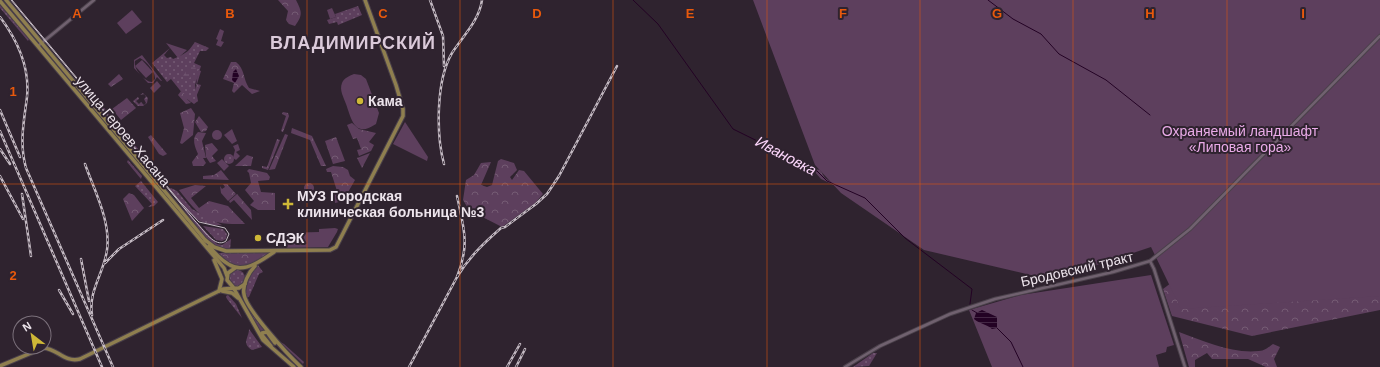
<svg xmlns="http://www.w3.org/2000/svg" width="1380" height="367" viewBox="0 0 1380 367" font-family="Helvetica,sans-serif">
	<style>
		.grass { fill: url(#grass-dots) }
		.forest { fill: url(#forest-crowns) }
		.wetland { fill: url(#wetland-marsh) }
		.green { fill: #5d3f5d; fill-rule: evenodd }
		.water { fill: url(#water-rules) }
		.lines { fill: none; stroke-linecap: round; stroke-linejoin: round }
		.stream { stroke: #230224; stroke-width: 1 }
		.minor-casing { stroke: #4a404a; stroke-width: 4.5 }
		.major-casing { stroke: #4a404a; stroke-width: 5.5 }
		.minor { stroke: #70616f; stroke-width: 2.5 }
		.major { stroke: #8f7f4f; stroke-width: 3.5 }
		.tram { stroke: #c5bbc4; stroke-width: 1 }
		.rail-casing { stroke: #c5bbc4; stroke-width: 2.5 }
		.rail { stroke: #2f232f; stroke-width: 1; stroke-dasharray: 3; stroke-linecap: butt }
		.grid { fill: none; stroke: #e8590c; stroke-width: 1; stroke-opacity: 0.55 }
		.poi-dot { fill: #cfb837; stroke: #2f232f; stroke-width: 1.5 }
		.labels { text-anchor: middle; stroke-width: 4; stroke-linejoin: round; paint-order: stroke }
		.poi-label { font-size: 14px; font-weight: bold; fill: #ede4ec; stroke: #2f232f; text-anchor: start }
		.street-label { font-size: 14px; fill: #ede4ec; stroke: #2f232f }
		.park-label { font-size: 14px; fill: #eaabe8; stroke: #2f232f }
		.water-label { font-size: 15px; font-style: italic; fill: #fcd6fb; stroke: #2f232f }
		.district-label { font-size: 18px; font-weight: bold; letter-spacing: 1px; fill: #dbcada; stroke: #2f232f }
		.grid-label { font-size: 13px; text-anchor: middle; font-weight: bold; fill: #e8590c; stroke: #2f232f; stroke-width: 4; stroke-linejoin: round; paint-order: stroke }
	</style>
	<defs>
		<pattern id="grass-dots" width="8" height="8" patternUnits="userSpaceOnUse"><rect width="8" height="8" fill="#5d3f5d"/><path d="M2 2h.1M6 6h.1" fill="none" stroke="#755b74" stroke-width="1.8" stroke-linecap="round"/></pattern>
		<pattern id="forest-crowns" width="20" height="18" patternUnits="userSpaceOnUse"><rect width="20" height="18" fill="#5d3f5d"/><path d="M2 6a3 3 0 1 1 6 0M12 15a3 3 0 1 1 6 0" fill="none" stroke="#755b74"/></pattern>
		<pattern id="wetland-marsh" width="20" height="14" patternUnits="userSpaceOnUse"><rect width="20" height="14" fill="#5d3f5d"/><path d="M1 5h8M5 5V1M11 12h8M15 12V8" fill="none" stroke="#755b74"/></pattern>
		<pattern id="water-rules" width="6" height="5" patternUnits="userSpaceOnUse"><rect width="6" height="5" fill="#230224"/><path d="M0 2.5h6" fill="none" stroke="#432744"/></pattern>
	</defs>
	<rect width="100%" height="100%" fill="#2f232f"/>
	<g class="grass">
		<path d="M0 5 29 39 28 41 0 8Z"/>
		<path d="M358 6 362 15 338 25 337 22 329 24 327 20 336 17 335 14Z"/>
		<path d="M195 42 209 48 206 51H200L194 63 201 66 195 85 198 101 194 104 187 99 171 79 167 82 152 63 170 48 164 55 167 58 171 57 173 59C187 53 188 52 195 42Z"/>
		<path d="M91 92 158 173V175L89 93Z"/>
		<path d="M143 93 148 98 147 103 143 106H138L133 101 138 97 139 99 136 101 139 104 141 102 144 105 146 103 144 99 146 97 144 94 140 95Z"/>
		<path d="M88 94 155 175 87 95Z"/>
		<circle cx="229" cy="159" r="5"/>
		<path d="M128 160 142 176 141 179 127 162Z"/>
		<path d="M141 181 158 202 154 206 148 207 152 204 135 186Z"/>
		<path d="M171 188 177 191 192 209 222 225C195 226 189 212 172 193L169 189Z"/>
		<path d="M179 203 217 244 222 245 231 239 230 250 219 249 209 242Z"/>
		<path d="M203 226 223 229 227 234 226 239 222 241 216 240Z"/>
		<path d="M217 253H270C247 269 238 272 217 253Z"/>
		<path d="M258 265 263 272 259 274 249 297 246 298C245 288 249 270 258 265Z"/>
		<circle cx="237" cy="278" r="8"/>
		<path d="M228 295 236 304 242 318 227 299 226 296Z"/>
		<path d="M244 301 265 329 260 332Z"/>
		<path d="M249 329 262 347 252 350C241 343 249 338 249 329Z"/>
		<path d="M280 342 284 344 304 362 303 364Z"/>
		<path d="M873 353H877L869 366 853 367Z"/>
	</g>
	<g class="forest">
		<path d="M278 0H296C302 12 303 15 295 26L289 24 286 20 288 11Z"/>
		<path d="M231 62H236C245 69 243 79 249 88L260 91 252 94 242 85 234 93 232 91 234 83 223 79Z"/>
		<path d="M198 70 201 71 197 84 201 85 196 97 195 96Z"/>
		<path d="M119 74 123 79 111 87 108 84Z"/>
		<path d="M181 91 187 96V99L191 103 186 104 178 95Z"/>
		<path d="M127 98 136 108 121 120 112 109Z"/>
		<path d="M191 108 195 114 193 135 182 144 180 143 184 128 180 113Z"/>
		<path d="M283 112 288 113 289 116 283 132 281 131 286 116 282 114Z"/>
		<path d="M199 116 208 127 206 131 201 132 195 122Z"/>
		<path d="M352 123 359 129 376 133 369 142 374 145 371 151 359 156 357 150 361 149 357 138 353 139 347 125Z"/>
		<path d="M292 128 312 136 326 166H321L310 140 291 133Z"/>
		<path d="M198 132 206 133 202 141 206 158H203L206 163 203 166H193L192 162 198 154C195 147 191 138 198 132Z"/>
		<path d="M285 134 288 135 275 169 269 170Z"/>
		<path d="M151 135 167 154 163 156 159 154 148 137Z"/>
		<path d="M336 137 345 161 333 164 325 141Z"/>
		<path d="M277 139 280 140 268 170 262 168V166L267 167Z"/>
		<path d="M212 143 218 150 212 156 216 161 210 163 206 157 205 145Z"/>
		<path d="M370 153 362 168 357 158Z"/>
		<path d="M247 155 253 157 251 166H235Z"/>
		<path d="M501 159 514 163 517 170 510 177 512 180 519 170 524 171 543 194 535 203 502 227 469 210 463 200 466 180 474 175 481 163 491 162 481 185 487 187 492 185 498 161Z"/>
		<path d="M333 166 343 167 348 170 350 176 355 180 343 201 335 203 333 193 337 191 331 172H327L326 169Z"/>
		<path d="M249 169 267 173 270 177 269 180 258 181 261 192 275 193V210H258L250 205 254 201 245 190 251 183 249 173 247 171Z"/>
		<path d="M221 170 229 180 203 179V176L214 175Z"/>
		<circle cx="309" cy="188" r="5"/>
		<path d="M223 184H227L236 194 228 201 221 193 220 186 222 189 225 187Z"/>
		<path d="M195 185 206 186 191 198 199 208 209 201 228 206 245 224C207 225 201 218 179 190Z"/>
		<path d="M1380 187V310L1252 336 1172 316 1163 289 1187 271Z"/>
		<path d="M129 193 134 195 144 208 132 221 123 199Z"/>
		<path d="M237 194 251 210 252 220 234 200 230 203 229 201Z"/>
		<path d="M221 253 227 254 270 253 256 263 244 257 242 262 239 263 231 258 227 262Z"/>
		<path d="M1179 332C1204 341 1232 354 1259 351 1264 351 1269 347 1273 344L1280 347 1274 359 1277 367H1266L1248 359H1212L1207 353 1195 360V367H1189Z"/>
	</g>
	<g class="wetland">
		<path d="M192 67 196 68 190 78 183 76 187 70Z"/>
		<path d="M816 169 820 170 825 178 836 186 821 179 814 171Z"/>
	</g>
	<g class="green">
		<path d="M753 0H1380V296L1181 309 1151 247 1052 280 924 250 841 193 815 165Z"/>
		<path d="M332 8 336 17 330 19 327 10Z"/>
		<path d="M132 10 142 22 126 34 117 23Z"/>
		<path d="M220 29 224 31 221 41 224 42 221 47 216 45 218 40 216 39Z"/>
		<path d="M166 43 187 50 178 58Z"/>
		<path d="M142 55 162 81H161L157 77 153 83H148L134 68V60ZM140 58C146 61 156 72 155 79L152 82C145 82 133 69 135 61Z"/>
		<path d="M142 60 153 72 146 78 135 66Z"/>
		<path d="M354 74 361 75 366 79 379 113 376 124C355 138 352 121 346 104 344 98 339 90 342 83 344 78 349 76 354 74Z"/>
		<path d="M157 81 161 86 154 93 150 88Z"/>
		<path d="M405 122 428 157 427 161 393 144Z"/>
		<path d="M232 129 237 141 232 144 224 135Z"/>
		<circle cx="217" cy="135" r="5"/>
		<path d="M238 144 240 150 236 152 240 156 236 160 233 158 235 150 233 146Z"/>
		<path d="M222 159 229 166 224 171 217 163Z"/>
		<path d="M335 228 338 229 337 232 328 247 283 248V233L319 232V229Z"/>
		<path d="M1151 275 1174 345 1167 347 1166 352 1156 355 1159 367H992L969 310 1021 295Z"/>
	</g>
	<g class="water">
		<path d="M236 69 239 76 235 83 232 80 233 72Z"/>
		<path d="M982 310 997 317V328L992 329C986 324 980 324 974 319L976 313Z"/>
	</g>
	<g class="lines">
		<g class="stream">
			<path d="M633 0 658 24 733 129 816 170 827 181 865 198 905 238 972 289 970 304"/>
			<path d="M988 0 1013 19 1041 34 1059 54 1106 80 1150 115"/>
			<path d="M972 310 977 313"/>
			<path d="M997 328 1011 342 1023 367"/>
		</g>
		<g class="minor-casing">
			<g id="minor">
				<path d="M38 46 94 0"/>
				<path d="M1150 261 1154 269 1185 367"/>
				<path d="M845 367 880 346 950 314 995 299 1113 272 1150 261 1190 229 1380 36"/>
			</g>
		</g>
		<g class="major-casing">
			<g id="major">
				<path d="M6 0 206 241"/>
				<path d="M0 1 224 268 227 276"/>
				<path d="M205 240 214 247 226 251 330 250 336 247 403 116V109L396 85 365 0"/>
				<path d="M209 246C233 276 245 272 274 252"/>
				<path d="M214 260 222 279 219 291"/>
				<path d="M255 266C249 272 242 285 244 294 245 308 289 356 301 367"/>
				<path d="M235 268 228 273 227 280 233 287 263 340 294 367"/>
				<path d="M222 291 232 293 238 298"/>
				<path d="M271 346 262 335V333L267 332 275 343"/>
				<path d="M0 366 43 348C57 348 64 363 80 359L223 289 239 288 245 284"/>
			</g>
		</g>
		<use href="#minor" class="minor"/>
		<use href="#major" class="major"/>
		<path class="tram" d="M11 0 195 221C203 229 215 249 226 241L229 234 225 228 199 222 181 203 12 0"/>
		<g class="rail-casing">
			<g id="rail">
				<path d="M430 0 443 36 444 66"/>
				<path d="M0 17C18 41 30 67 27 97 24 121 19 143 26 168L113 367"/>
				<path d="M0 110 20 157"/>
				<path d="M0 131 102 367"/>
				<path d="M0 149 10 164"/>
				<path d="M85 164C94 190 111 221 107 250 104 273 88 291 92 315"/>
				<path d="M444 164C436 134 436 80 452 53 463 36 479 21 482 0"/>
				<path d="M0 176 23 219"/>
				<path d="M22 194 31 256"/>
				<path d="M81 259 89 301"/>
				<path d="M105 263 119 249 163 220"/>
				<path d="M457 277C469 257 484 243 501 228L505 227 536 204 547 194 559 176 617 66"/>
				<path d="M59 290 73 314"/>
				<path d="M409 367 457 277C470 244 464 229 457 196"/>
				<path d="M507 367 520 344"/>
				<path d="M516 367 525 349"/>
			</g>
		</g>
		<use href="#rail" class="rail"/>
	</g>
	<path class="grid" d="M153 0V367M307 0V367M460 0V367M613 0V367M767 0V367M920 0V367M1073 0V367M1227 0V367M0 184H1380"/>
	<g class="poi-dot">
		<circle cx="360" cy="101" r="4"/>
		<path d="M286 198h4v4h4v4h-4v4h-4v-4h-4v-4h4z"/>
		<circle cx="258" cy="238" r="4"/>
	</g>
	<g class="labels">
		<g class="poi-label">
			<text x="368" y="106">Кама</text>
			<text x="297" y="201">МУЗ Городская<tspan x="297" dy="16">клиническая больница №3</tspan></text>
			<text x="266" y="243">СДЭК</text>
		</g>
		<g class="street-label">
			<text transform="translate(123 131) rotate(50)" y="5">улица Героев Хасана</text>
			<text transform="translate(1077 269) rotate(-13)" y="5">Бродовский тракт</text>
		</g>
		<g class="park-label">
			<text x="1240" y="136">Охраняемый ландшафт<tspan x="1240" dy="16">«Липовая гора»</tspan></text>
		</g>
		<g class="water-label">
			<text transform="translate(786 156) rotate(28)" y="5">Ивановка</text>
		</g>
		<g class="district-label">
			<text x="353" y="49">ВЛАДИМИРСКИЙ</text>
		</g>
	</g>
	<g class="grid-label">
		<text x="77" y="18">A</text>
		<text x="230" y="18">B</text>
		<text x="383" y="18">C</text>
		<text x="537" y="18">D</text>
		<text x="690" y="18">E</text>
		<text x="843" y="18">F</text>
		<text x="997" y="18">G</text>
		<text x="1150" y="18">H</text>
		<text x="1303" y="18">I</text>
		<text x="13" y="96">1</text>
		<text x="13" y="280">2</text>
	</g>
	<g transform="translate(32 335) rotate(329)"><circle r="19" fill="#2f232f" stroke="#7b707b"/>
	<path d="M0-3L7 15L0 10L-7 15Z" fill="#cfb837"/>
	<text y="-6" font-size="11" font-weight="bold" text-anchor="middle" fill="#ede4ec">N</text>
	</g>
</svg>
